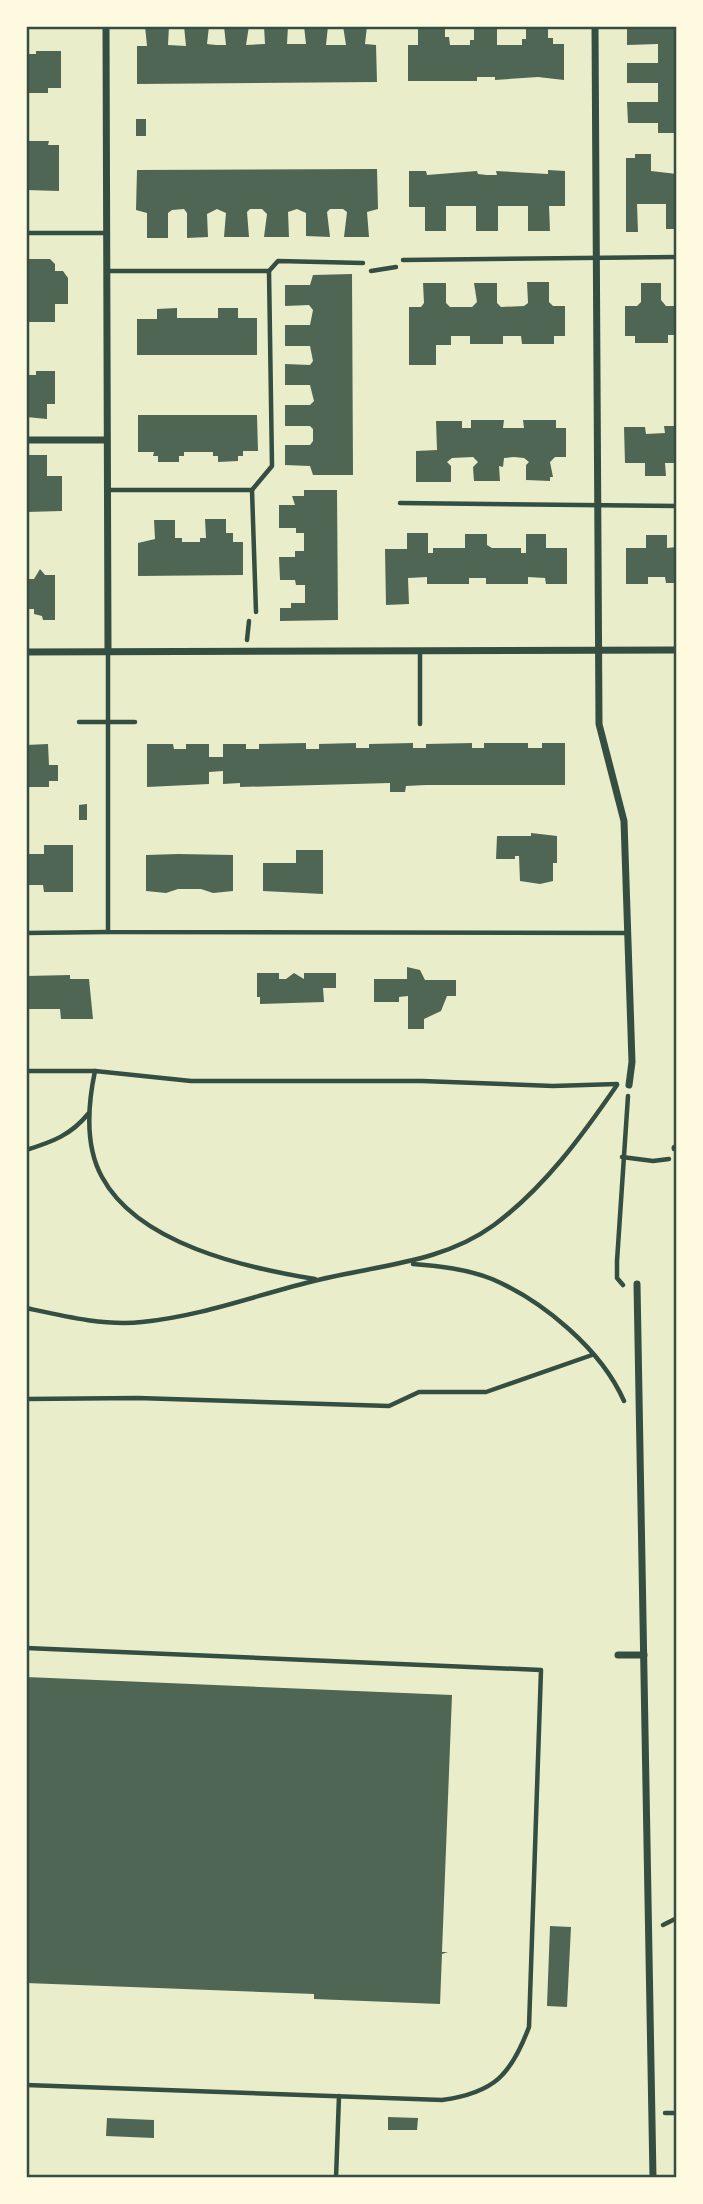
<svg xmlns="http://www.w3.org/2000/svg" width="703" height="2204" viewBox="0 0 703 2204" font-family="Inter,sans-serif">
	<style>
		.building { fill: #4f6655 }
		.lines { fill: none; stroke-linecap: round; stroke-linejoin: round }
		.path { stroke: #344e41; stroke-width: 4.5 }
		.service { stroke: #344e41; stroke-width: 4.5 }
		.minor { stroke: #344e41; stroke-width: 7 }
		.neatline { fill: none; stroke: #344e41; stroke-width: 2.5 }
	</style>
	<rect width="100%" height="100%" fill="#e9edc9"/>
	<g class="building">
		<path d="M145 26H169L168 45 186 46 184 26H209L207 44 216 45H226L224 26H249L246 45 265 44 264 26H288L287 44H306L304 26H328L326 45H346L343 26H367L365 44 376 45 377 82 137 84V46H147Z"/>
		<path d="M418 26H445V37H449L450 45H470V40H474V26H497V45H522V39H526V26H548V38H553V44H564V80L538 77 495 80V77H477V81H408V45H418Z"/>
		<path d="M627 26H677V133H658V123H628L627 102H658V83H627V63H658V44L627 45Z"/>
		<path d="M36 51H61V88H48V93H26V54H36Z"/>
		<rect x="136" y="119" width="10" height="17"/>
		<path d="M26 141H49L48 145H59V191L26 190Z"/>
		<path d="M635 154H651V171L677 174V229H666V204H637L638 232H626V158H635Z"/>
		<path d="M377 169 378 209 367 212 369 237H344L347 212 343 209H330L327 212 330 237 306 236V213L297 209 288 212 289 237H264L267 214 262 209H250L247 212 249 237H224L226 213 217 209 207 214 208 237 187 238V213L184 209 172 210 168 213V238H147V213L136 210 137 170Z"/>
		<path d="M548 170 565 171V206H549L550 231H528V206H498V231H476V206H446V231H425V207H409V171H426L427 175 477 171 478 174 487 175H497L496 171 548 174Z"/>
		<path d="M26 259H50L55 264V271H63L68 278V304H55V322H26Z"/>
		<path d="M352 274 353 475H313L310 466 285 465V445H310L313 441V429L310 426H285V405H310L314 401 310 385H285V364L310 365 313 361 310 346H285V325H310L313 310 309 305 285 306V285H310L313 275Z"/>
		<path d="M527 282H549V302L553 306H565V336H554V344H522L521 336H503V344H470V336H451V345H436V365H409V307H421L424 303 423 283H446V303L450 307H472L477 302 474 283H497V303L501 307 524 306 528 303Z"/>
		<path d="M641 283H661V300L666 306H677V335H668V343H635V336H625V306H637L641 302Z"/>
		<path d="M177 308V318H218V308H238V318H257V355H137V319H157V309Z"/>
		<path d="M36 371H55V404H47V419L26 417V375H36Z"/>
		<path d="M138 415H257L258 451H243V456H238V461L218 462V456H213V452H184V456H179V462H158V456H153L154 452H138Z"/>
		<path d="M471 420H504L503 428H524L523 420H556V428H566V457H555L550 462 553 477H550V481L526 480V465L529 462 524 458 514 457 504 458 503 467 499 466 500 481H474L473 467 478 462 473 457 452 458 447 462 451 466V482H416V451L437 450 436 421H462V428H471Z"/>
		<path d="M664 426H677V463H665L666 476H645V463H625L624 427H645L646 434 665 433Z"/>
		<path d="M26 455H47V476H62V511L26 512Z"/>
		<path d="M304 490H337L338 620 280 621V608H291V603H305V585H296L295 580H280L279 557H295V551H304V533H296V528H279V505H295L292 496H304Z"/>
		<path d="M205 519H226V533H233V542H243V575L138 576V543L155 539 154 520H175V538H182V542H200V538H206Z"/>
		<path d="M407 533H428V553H433V548H465V534H487V545L492 548H521V553H526V534H546V548H567V584H546L545 578 528 577V584H486V578H469V584H427V577L408 578 409 604 386 605 385 549H407Z"/>
		<path d="M646 535H667V548L677 547V583H666L665 577H648V584H626V548H646Z"/>
		<path d="M40 569 45 575H55V620H43L42 616 34 614V609H26V579H34Z"/>
		<path d="M306 743V749H319V744L356 743V748H369V744L413 743V748H426V744L472 743V748H484V743H528V748H542V743H565V785H426L406 786 405 792H390V783L240 787V783L223 784V771L209 772V784L147 787V744H173L174 749H186V744H209V757H223V744H246V749H259V744Z"/>
		<path d="M48 744 49 765H58V781H49V787H26V745Z"/>
		<path d="M87 804V820H79V805Z"/>
		<path d="M531 833 557 836V863H553V881L540 884 520 881 519 856H515V859H496L497 836H531Z"/>
		<path d="M44 845H73V892H44L43 885H26V854H44Z"/>
		<path d="M296 850H323V894L263 891V863H296Z"/>
		<path d="M178 854 233 855V891L213 893 201 889H178L166 893 146 891V855Z"/>
		<path d="M407 967 420 970 425 980H456V996H447L441 1011 424 1019V1029H408V996L399 997V1002H374V979H407Z"/>
		<path d="M257 973H279V979H286L294 973 304 979V973H336V988H323L324 1002 260 1004V997H257Z"/>
		<path d="M70 975V979H89L93 1019H61L60 1009H26V976Z"/>
		<path d="M26 1677 452 1695 442 1952H448L442 1954 440 2004 314 1999V1994L26 1983Z"/>
		<path d="M550 1926 571 1927 567 2007 547 2006Z"/>
		<path d="M388 2117 418 2118 417 2130H388Z"/>
		<path d="M107 2118 154 2120V2138L106 2136Z"/>
	</g>
	<g class="lines">
		<g class="path">
			<path d="M371 271 396 267"/>
			<path d="M247 640 249 621"/>
			<path d="M26 1071H95L191 1081H422L553 1086 617 1084"/>
			<path d="M95 1071C88 1104 85 1146 102 1177 138 1244 246 1268 315 1279"/>
			<path d="M26 1150C52 1142 71 1135 88 1114"/>
			<path d="M622 1157 653 1161 669 1159"/>
			<path d="M413 1264C439 1266 467 1269 492 1279 543 1301 601 1349 624 1401"/>
			<path d="M623 1285 617 1278V1261L628 1096"/>
			<path d="M26 1308C63 1316 104 1326 142 1322 203 1316 259 1294 318 1280 378 1265 442 1263 494 1225 544 1188 582 1136 617 1085"/>
			<path d="M26 1399 138 1398 389 1406 419 1392H486L592 1355"/>
			<path d="M663 1925 677 1918"/>
			<path d="M665 2113H677"/>
		</g>
		<g class="service">
			<path d="M26 233H106"/>
			<path d="M403 260 677 257"/>
			<path d="M107 271H269L278 261 363 263"/>
			<path d="M107 490H252L256 612"/>
			<path d="M252 490 272 466 269 271"/>
			<path d="M400 503 677 506"/>
			<path d="M108 652V932L628 933"/>
			<path d="M79 722H135"/>
			<path d="M420 724V651"/>
			<path d="M26 933 108 932"/>
			<path d="M26 1648 541 1670 529 2027C511 2075 494 2093 442 2100L26 2085"/>
			<path d="M336 2178 339 2096"/>
		</g>
		<g class="minor">
			<path d="M106 26 108 651"/>
			<path d="M595 26 599 724 624 821 632 1062 629 1085"/>
			<path d="M26 440H106"/>
			<path d="M26 652 677 650"/>
			<path d="M675 1148H677"/>
			<path d="M637 1284 653 2178"/>
			<path d="M618 1655H644"/>
		</g>
	</g>
	<rect width="703" height="2204" fill="none" stroke="#fefae0" stroke-width="56"/>
	<rect x="28" y="28" width="647" height="2148" class="neatline"/>
</svg>
